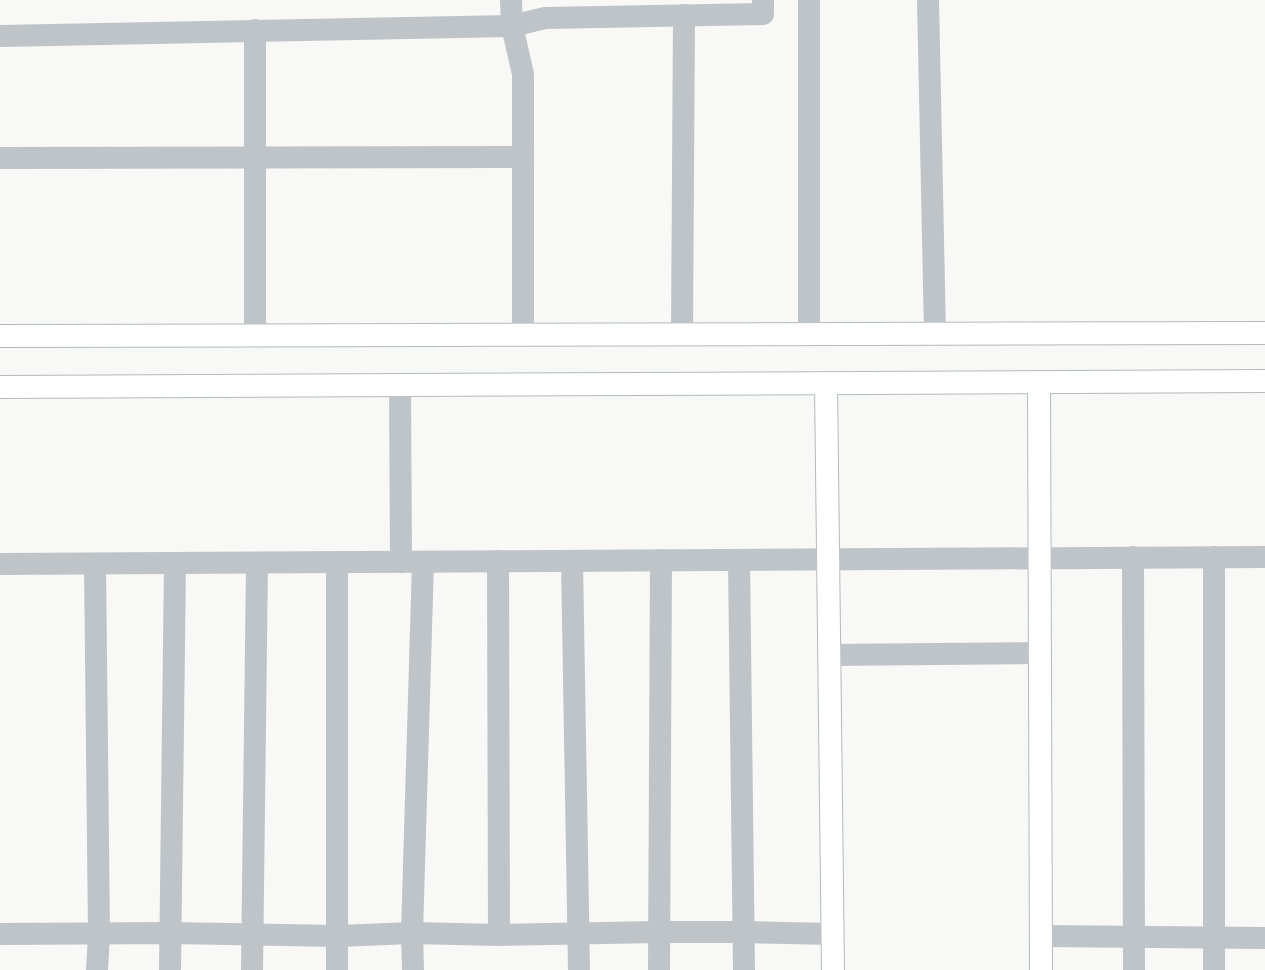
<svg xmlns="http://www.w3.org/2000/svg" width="1265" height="970" viewBox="0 0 1265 970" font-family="'Varela Round',sans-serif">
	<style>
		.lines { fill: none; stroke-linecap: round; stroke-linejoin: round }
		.secondary-casing { stroke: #b4b9be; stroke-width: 24 }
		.street { stroke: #bfc4c8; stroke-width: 22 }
		.secondary { stroke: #fff; stroke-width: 22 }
	</style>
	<rect width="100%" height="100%" fill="#f8f8f6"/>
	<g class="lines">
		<g class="secondary-casing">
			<g id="secondary">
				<path d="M0 336 1265 333"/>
				<path d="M1039 382 1041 970"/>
				<path d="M826 383 833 970"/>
				<path d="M0 387 1265 381"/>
			</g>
		</g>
		<g class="street">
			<path d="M511 0 512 26 523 74V334"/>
			<path d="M809 0V334"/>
			<path d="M928 0 935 334"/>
			<path d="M0 36 512 26 545 18 763 14V0"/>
			<path d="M0 158 523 157"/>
			<path d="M682 334 684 15"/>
			<path d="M255 335V30"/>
			<path d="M400 385 401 562"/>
			<path d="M1133 557 1134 970"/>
			<path d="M1214 557V970"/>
			<path d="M739 560 744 970"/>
			<path d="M498 561 499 935"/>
			<path d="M572 561 579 970"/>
			<path d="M0 564 1265 557"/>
			<path d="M95 564 99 934 97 970"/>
			<path d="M829 655 1040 653"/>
			<path d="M0 934 170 933 338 936 412 933 499 935 659 932H744L832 934"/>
			<path d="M1041 936 1265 938"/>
			<path d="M170 970 175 563"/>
			<path d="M252 970 257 563"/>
			<path d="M337 970V562"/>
			<path d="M413 970 412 933 423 562"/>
			<path d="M659 970 661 560"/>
		</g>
		<use href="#secondary" class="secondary"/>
	</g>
</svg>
